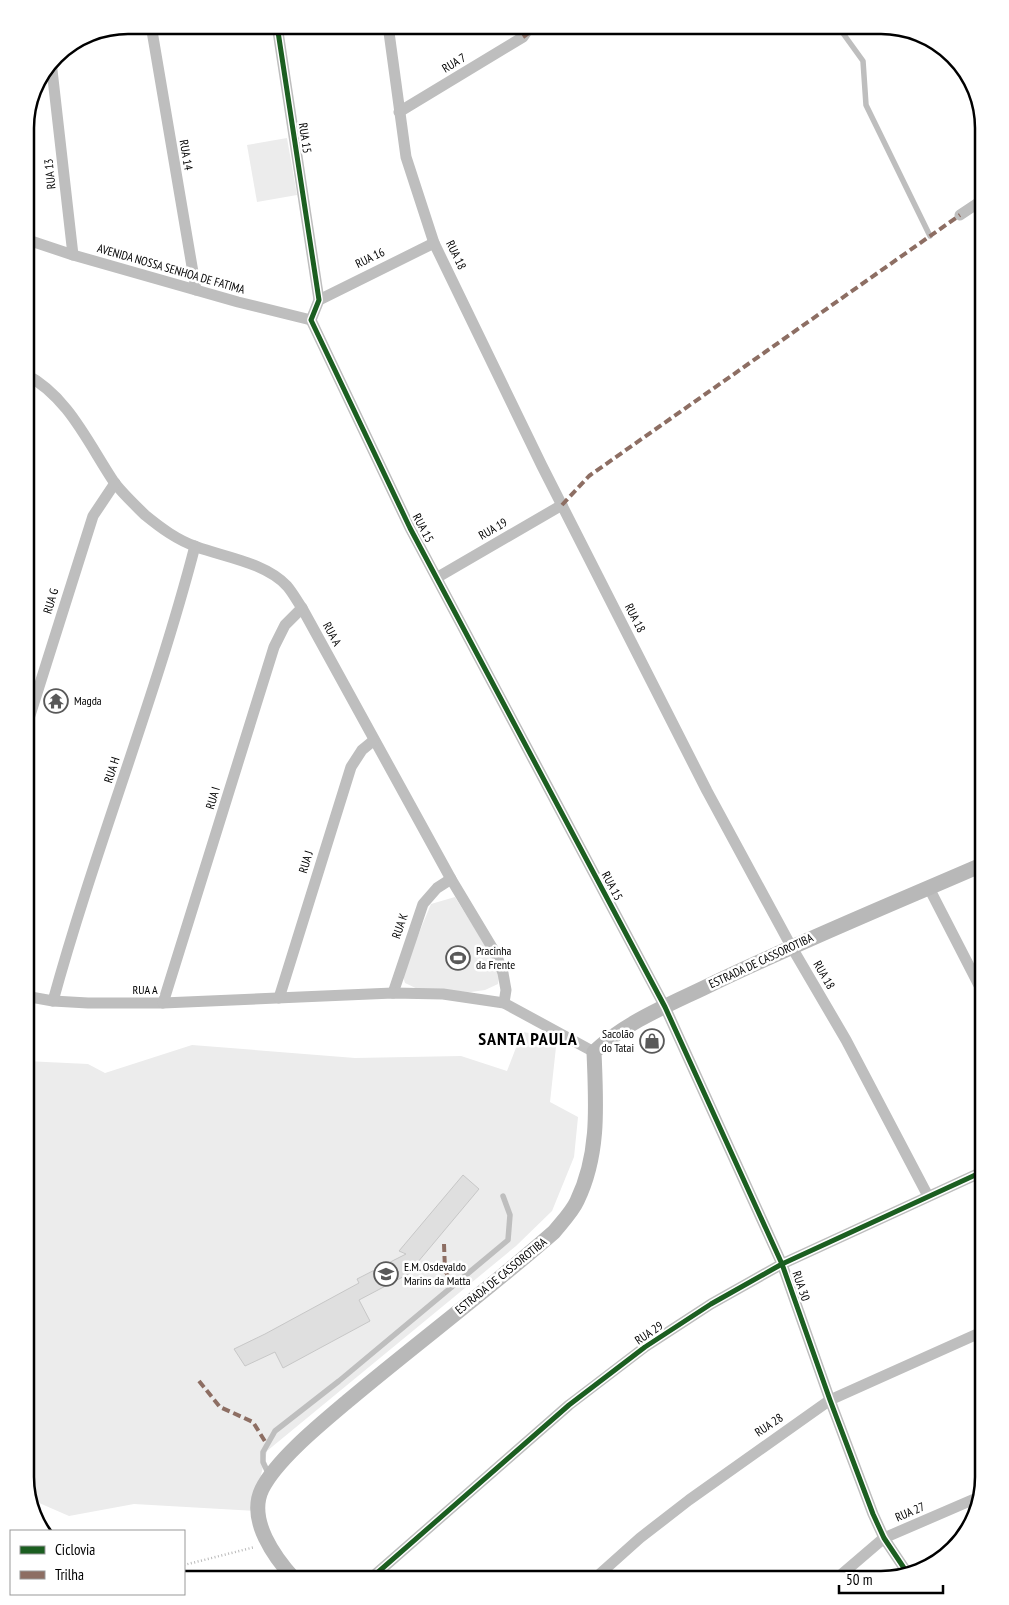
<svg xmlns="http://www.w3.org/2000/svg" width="1009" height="1605" viewBox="0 0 1009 1605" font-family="'PT Sans Narrow',sans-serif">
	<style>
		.green { fill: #ececec }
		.building { fill: #dfdfdf; stroke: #c7c7c7 }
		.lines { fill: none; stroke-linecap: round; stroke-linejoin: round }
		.path { stroke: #b9b9b9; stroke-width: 2.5; stroke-dasharray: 1 2.5; stroke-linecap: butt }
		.lane { stroke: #bebebe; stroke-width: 5.5 }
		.street { stroke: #bebebe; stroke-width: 11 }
		.secondary { stroke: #b8b8b8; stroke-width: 15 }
		.quiet { stroke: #8d6e63; stroke-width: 4; stroke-dasharray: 8 4; stroke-linecap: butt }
		.cycleway-casing { stroke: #fff; stroke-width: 8 }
		.cycleway { stroke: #1b5e20; stroke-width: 5 }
		.labels { text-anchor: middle; stroke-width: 5; stroke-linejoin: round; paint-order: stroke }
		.street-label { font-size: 12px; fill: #000; stroke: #fff }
		.poi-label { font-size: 12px; fill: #000; stroke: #fff; text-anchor: start }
		.district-label { font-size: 18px; font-weight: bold; letter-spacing: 1px; fill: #000; stroke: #fff }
		.rim { fill: none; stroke: #000; stroke-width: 2.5 }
	</style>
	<rect width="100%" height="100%" fill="#fff"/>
	<g class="green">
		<path d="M287 138 297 195 257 202 247 145Z"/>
		<path d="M455 897 500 969 498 984 485 990 471 992 420 990 405 983 402 974 431 904Z"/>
		<path d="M522 1032 544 1035 556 1047 550 1102 578 1117 574 1157 552 1211 516 1246 267 1451 259 1483 256 1511 134 1504 69 1516 30 1499 25 1477V1061L88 1064 105 1073 192 1045 355 1058 461 1056 507 1071Z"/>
	</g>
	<path class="building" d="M463 1175 479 1189 412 1269 414 1271 359 1300 370 1321 283 1368 275 1352 245 1366 234 1349 265 1334 359 1283 357 1279 406 1254 399 1251Z"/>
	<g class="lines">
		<path class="path" d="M184 1565 255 1547"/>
		<g class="lane">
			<path d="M837 25 863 61 866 105 930 236"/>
			<path d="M269 1475 263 1462V1452L275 1431 339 1381 508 1240 510 1215 503 1196"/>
		</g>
		<g class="street">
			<path d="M151 25 196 290"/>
			<path d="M277 25 319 300 311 320 410 528 665 1007 782 1264 830 1400 873 1514 884 1538 908 1574"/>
			<path d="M388 25 406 157 434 243 542 466 707 791 791 946 846 1040 928 1196"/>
			<path d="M51 61 73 255"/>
			<path d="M399 112 523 37 531 25"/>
			<path d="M960 215 984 199"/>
			<path d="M25 239 73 255 238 302 311 320"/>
			<path d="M319 300 434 243"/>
			<path d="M25 374C68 396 88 443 114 482 122 493 135 505 145 515 161 528 177 540 197 547 225 557 266 563 287 586 293 593 297 601 302 608L451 879 496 954 503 973 506 990 504 1003"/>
			<path d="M438 577 562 505"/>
			<path d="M25 731 93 516 115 483"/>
			<path d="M929 888 984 995"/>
			<path d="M393 993 423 904 437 888 451 879"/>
			<path d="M25 996 53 1001 88 1003H163L393 993 443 994 504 1003 594 1052"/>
			<path d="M279 998 351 767 362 750 373 741"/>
			<path d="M53 1001C95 848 155 700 195 546"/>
			<path d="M163 1003 274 647 285 625 302 608"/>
			<path d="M369 1580 569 1405 645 1347 711 1304 782 1264 984 1171"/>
			<path d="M593 1580 640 1538 689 1500 830 1400 984 1331"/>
			<path d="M835 1580 884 1538 979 1497"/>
		</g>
		<path class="secondary" d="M295 1580C275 1558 247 1520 262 1489 277 1459 323 1422 349 1400 417 1343 488 1290 554 1232 562 1222 572 1212 577 1201 600 1154 596 1103 594 1052 628 1020 674 1003 716 982 804 940 894 903 984 864"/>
		<g class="quiet">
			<path d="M523 37 540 25"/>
			<path d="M562 505 589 476 960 215"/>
			<path d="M444 1244 445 1270 453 1286"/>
			<path d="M199 1381 220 1407 253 1422 266 1443"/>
		</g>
		<g class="cycleway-casing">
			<g id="cycleway">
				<path d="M277 25 319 300 311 320 410 528 665 1007 782 1264 830 1400 873 1514 884 1538 908 1574"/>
				<path d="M369 1580 569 1405 645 1347 711 1304 782 1264 984 1171"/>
			</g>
		</g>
		<use href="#cycleway" class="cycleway"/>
	</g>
	<defs>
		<g id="temple-ring" transform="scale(1.25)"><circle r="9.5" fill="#fff" stroke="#595959" stroke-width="1.5"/><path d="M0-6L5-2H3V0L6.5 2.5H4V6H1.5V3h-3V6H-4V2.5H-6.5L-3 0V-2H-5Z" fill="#595959"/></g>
		<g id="stadium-ring" transform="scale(1.25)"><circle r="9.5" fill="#fff" stroke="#595959" stroke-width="1.5"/><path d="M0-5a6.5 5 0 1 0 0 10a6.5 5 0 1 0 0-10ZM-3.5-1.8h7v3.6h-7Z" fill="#595959"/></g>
		<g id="shop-ring" transform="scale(1.25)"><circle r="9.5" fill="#fff" stroke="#595959" stroke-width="1.5"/><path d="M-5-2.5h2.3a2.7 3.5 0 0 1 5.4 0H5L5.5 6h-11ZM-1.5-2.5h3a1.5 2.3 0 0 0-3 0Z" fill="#595959"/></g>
		<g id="school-ring" transform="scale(1.25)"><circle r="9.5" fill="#fff" stroke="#595959" stroke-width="1.5"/><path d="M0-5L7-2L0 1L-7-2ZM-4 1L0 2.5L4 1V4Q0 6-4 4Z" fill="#595959"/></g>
	</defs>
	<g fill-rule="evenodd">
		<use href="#temple-ring" x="56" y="701"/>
		<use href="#stadium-ring" x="458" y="958"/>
		<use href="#shop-ring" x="652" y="1041"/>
		<use href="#school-ring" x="386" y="1274"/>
	</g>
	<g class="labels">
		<g class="street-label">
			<text transform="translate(454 63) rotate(-31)" y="4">RUA 7</text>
			<text transform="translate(305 138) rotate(81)" y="4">RUA 15</text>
			<text transform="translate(186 155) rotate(80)" y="4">RUA 14</text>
			<text transform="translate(50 174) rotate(-96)" y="4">RUA 13</text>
			<text transform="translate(456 255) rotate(64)" y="4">RUA 18</text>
			<text transform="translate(370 258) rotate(-26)" y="4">RUA 16</text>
			<text transform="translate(171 269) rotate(16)" y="4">AVENIDA NOSSA SENHOA DE FATIMA</text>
			<text transform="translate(423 528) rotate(62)" y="4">RUA 15</text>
			<text transform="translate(493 529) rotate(-30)" y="4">RUA 19</text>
			<text transform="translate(51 601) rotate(-73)" y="4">RUA G</text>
			<text transform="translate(635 618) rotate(63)" y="4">RUA 18</text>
			<text transform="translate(332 634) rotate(61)" y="4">RUA A</text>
			<text transform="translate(112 770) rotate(-72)" y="4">RUA H</text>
			<text transform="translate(213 798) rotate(-73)" y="4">RUA I</text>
			<text transform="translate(306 862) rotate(-73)" y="4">RUA J</text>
			<text transform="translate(612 886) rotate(62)" y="4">RUA 15</text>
			<text transform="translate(400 926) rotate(-71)" y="4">RUA K</text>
			<text transform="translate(761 961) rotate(-25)" y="4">ESTRADA DE CASSOROTIBA</text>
			<text transform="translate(824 975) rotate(60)" y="4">RUA 18</text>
			<text x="145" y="994">RUA A</text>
			<text transform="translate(501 1276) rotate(-39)" y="4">ESTRADA DE CASSOROTIBA</text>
			<text transform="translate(801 1286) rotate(71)" y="4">RUA 30</text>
			<text transform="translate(649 1333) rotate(-34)" y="4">RUA 29</text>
			<text transform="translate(769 1425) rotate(-34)" y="4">RUA 28</text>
			<text transform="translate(910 1512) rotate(-23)" y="4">RUA 27</text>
		</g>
		<g class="poi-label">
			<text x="74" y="705">Magda</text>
			<text x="476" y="955">Pracinha<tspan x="476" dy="14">da Frente</tspan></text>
			<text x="634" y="1038" text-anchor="end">Sacolão<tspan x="634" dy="14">do Tatai</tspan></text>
			<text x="404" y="1271">E.M. Osdevaldo<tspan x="404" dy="14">Marins da Matta</tspan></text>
		</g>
		<g class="district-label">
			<text x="528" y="1045">SANTA PAULA</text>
		</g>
	</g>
	<path d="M0 0H1009V1605H0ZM128 34H881A94 94 0 0 1 975 128V1477A94 94 0 0 1 881 1571H128A94 94 0 0 1 34 1477V128A94 94 0 0 1 128 34Z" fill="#fff" fill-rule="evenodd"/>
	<path class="rim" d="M128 34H881A94 94 0 0 1 975 128V1477A94 94 0 0 1 881 1571H128A94 94 0 0 1 34 1477V128A94 94 0 0 1 128 34Z"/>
	<rect x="10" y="1530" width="175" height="65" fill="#ffffff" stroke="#999999"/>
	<rect x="20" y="1546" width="25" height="8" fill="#1b5e20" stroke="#999999"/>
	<text x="55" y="1555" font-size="15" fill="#000000">Ciclovia</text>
	<rect x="20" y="1571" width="25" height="8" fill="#8d6e63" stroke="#999999"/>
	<text x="55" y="1580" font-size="15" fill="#000000">Trilha</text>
	<path d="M839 1585v8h104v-8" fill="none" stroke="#000000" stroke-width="2.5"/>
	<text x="846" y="1585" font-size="15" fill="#000000" stroke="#ffffff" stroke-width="4" paint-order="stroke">50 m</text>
</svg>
